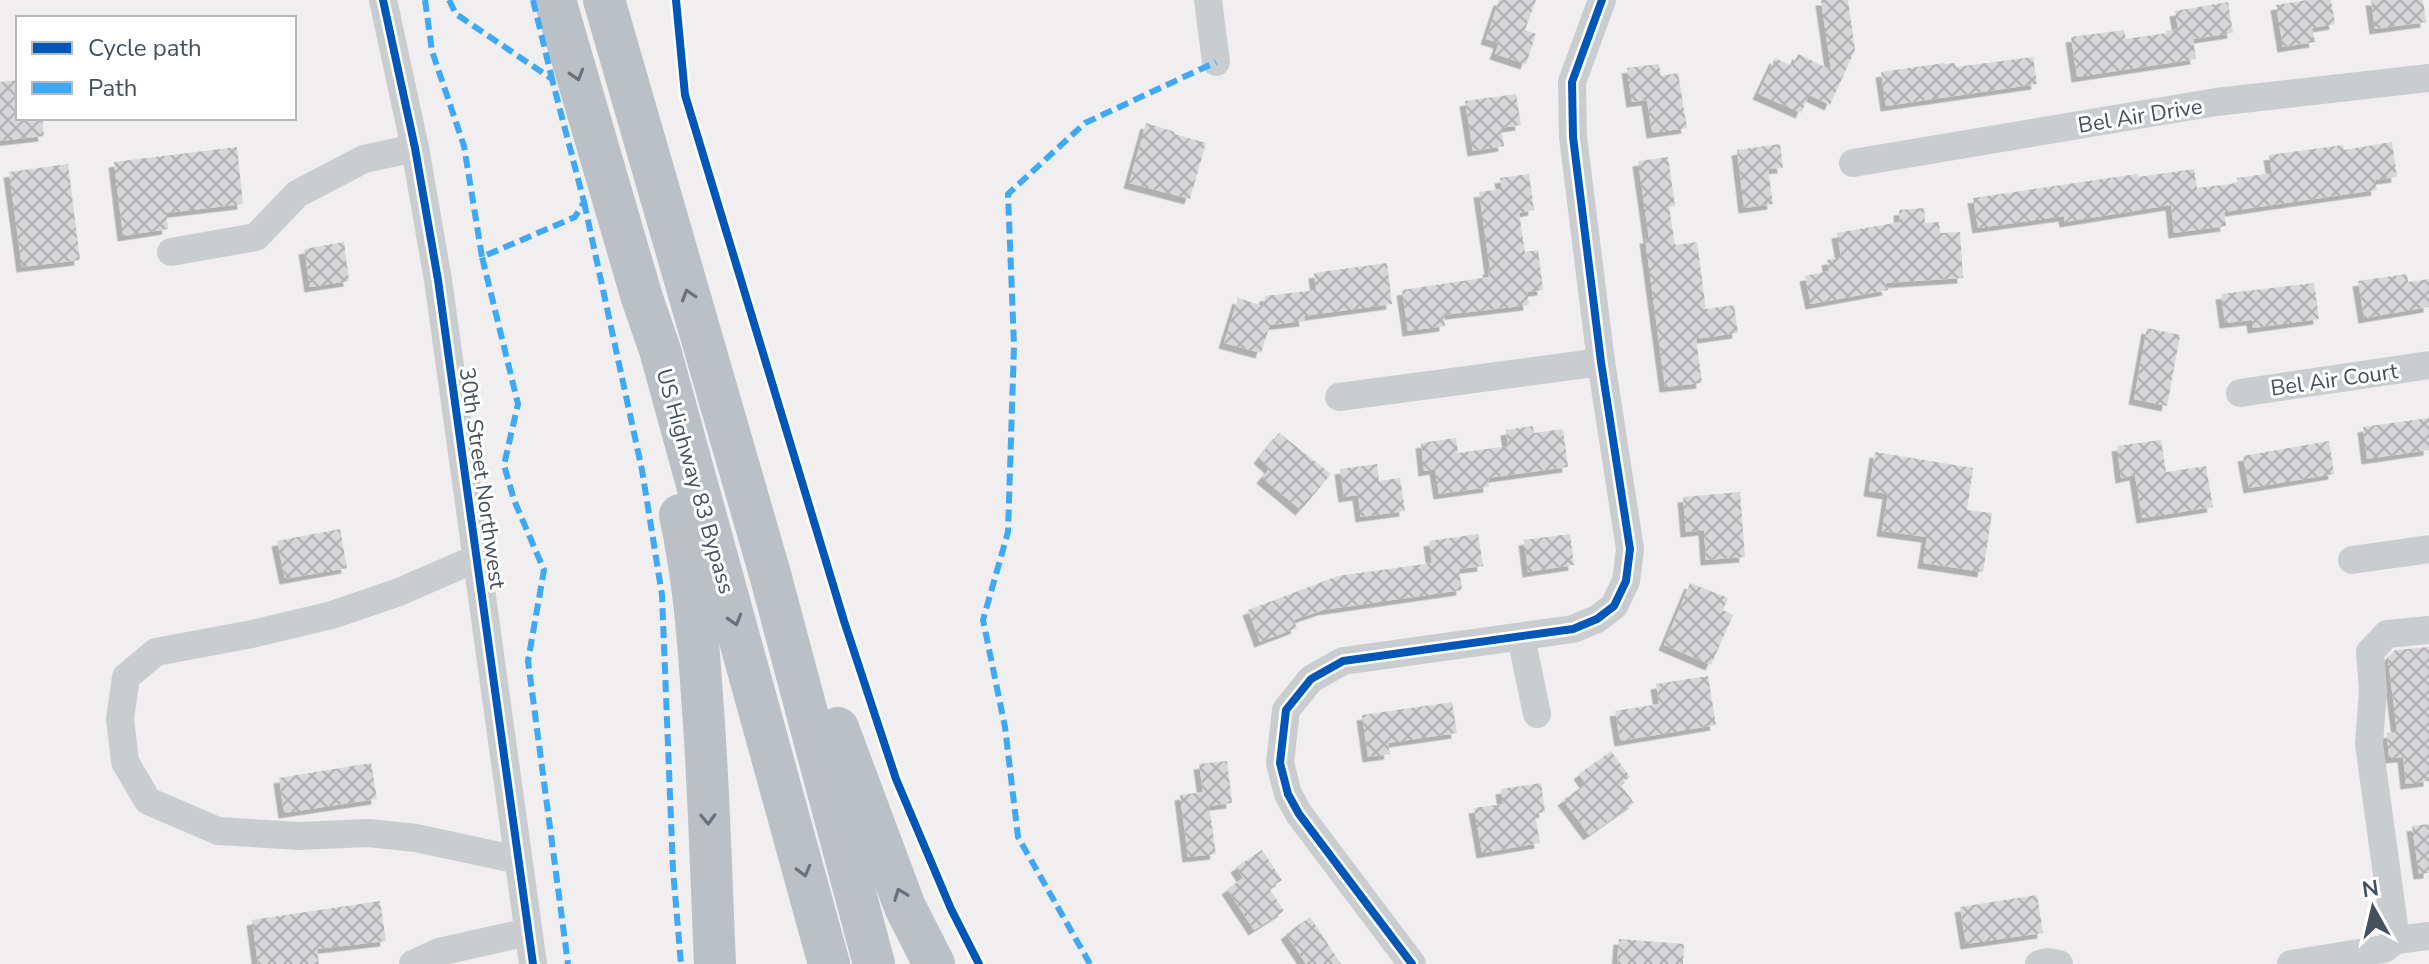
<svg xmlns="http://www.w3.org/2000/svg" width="2429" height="964" viewBox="0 0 2429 964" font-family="'Nunito Sans',sans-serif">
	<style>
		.building { fill: url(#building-cross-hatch); filter: url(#shadow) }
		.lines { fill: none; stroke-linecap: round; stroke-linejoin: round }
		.minor { stroke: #cacdd0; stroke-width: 28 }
		.highway { stroke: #bac0c6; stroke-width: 42 }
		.quiet { stroke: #3fa9f5; stroke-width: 6; stroke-dasharray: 12 6; stroke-linecap: butt }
		.cycleway-casing { stroke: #fff; stroke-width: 13 }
		.cycleway { stroke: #0057b8; stroke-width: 8 }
		.oneway { stroke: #67727c }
		.labels { text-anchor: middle; stroke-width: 6; stroke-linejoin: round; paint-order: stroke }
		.street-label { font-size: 22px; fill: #44505d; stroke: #fff }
	</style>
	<defs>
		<pattern id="building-cross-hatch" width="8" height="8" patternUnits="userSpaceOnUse" patternTransform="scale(2)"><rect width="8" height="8" fill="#d7d6d9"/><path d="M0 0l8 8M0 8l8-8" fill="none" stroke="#b0b0b3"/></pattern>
		<filter id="shadow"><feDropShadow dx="-5.5" dy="5.5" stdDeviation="0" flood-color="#0004"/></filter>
	</defs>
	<rect width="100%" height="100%" fill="#f0eeee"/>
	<g class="building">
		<path d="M1499 0H1536L1525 30 1536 34 1526 64 1495 54 1499 43 1486 39Z"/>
		<path d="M1821 0H1848L1855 50 1830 105 1809 95 1801 113 1758 94 1775 58 1792 66 1798 54 1831 70Z"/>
		<path d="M2307 0H2331L2335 24 2312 28 2315 42 2283 47 2276 5Z"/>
		<path d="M2371 0H2423L2426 22 2375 29Z"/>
		<path d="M2228 2 2233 33 2193 39 2196 59 2077 77 2071 37 2124 30 2126 39 2167 33 2166 31 2178 29 2175 11Z"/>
		<path d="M2033 57 2037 84 1886 106 1881 72 1944 63 1945 64 1955 63 1956 67Z"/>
		<path d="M1659 64 1661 76 1678 73 1687 128 1652 133 1647 100 1632 102 1627 68Z"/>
		<path d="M18 80V118H42L44 136 0 141V82Z"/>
		<path d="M1516 94 1521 125 1501 128 1504 146 1473 151 1465 101Z"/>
		<path d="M1146 123 1175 132 1174 134 1206 143 1190 199 1129 183Z"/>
		<path d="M2392 142 2397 177 2375 180 2377 190 2224 212 2226 226 2174 233 2171 205 2065 222 2064 216 1978 228 1973 198 2137 174 2138 177 2194 169 2197 188 2238 183 2237 178 2272 173 2269 155 2343 145 2344 150Z"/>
		<path d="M1780 144 1783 168 1768 169 1773 204 1744 208 1737 150Z"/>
		<path d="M237 147 243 204 166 213 168 229 123 236 114 162Z"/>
		<path d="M1668 157 1675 206 1669 207 1675 245 1697 242 1706 309 1734 305 1738 333 1696 339 1702 383 1665 387 1645 238H1649L1638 161Z"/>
		<path d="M68 164 80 260 22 267 9 172Z"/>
		<path d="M1529 174 1534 210 1519 213 1525 252 1538 250 1543 290 1527 292 1529 305 1444 315 1445 326 1408 331 1402 290 1489 277 1488 269H1490L1479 192 1502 189 1500 178Z"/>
		<path d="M1924 208 1925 223 1939 222 1940 233 1960 232 1963 278 1886 283 1888 290 1811 304 1805 276 1829 271 1827 260 1841 257 1837 233 1900 222 1899 210Z"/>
		<path d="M344 242 349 281 310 287 304 249Z"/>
		<path d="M1387 263 1392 304 1304 316 1305 321 1270 325 1261 353 1224 343 1238 298 1263 306 1265 296 1316 290 1314 273Z"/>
		<path d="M2407 274 2408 282 2429 279V307L2364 318 2358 281Z"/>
		<path d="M2314 283 2319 319 2253 328 2252 320 2225 323 2221 294Z"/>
		<path d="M2147 328 2180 335 2167 406 2134 399Z"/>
		<path d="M2429 418V450L2367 459 2363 427Z"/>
		<path d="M1533 426 1534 433 1563 429 1568 467 1488 478 1489 487 1439 494 1435 469 1424 471 1421 443 1456 438 1458 453 1508 446 1506 430Z"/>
		<path d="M1279 433 1331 474 1301 510 1262 478 1270 468 1259 458Z"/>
		<path d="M2161 440 2166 472 2206 466 2213 507 2142 518 2135 475 2121 478 2117 446Z"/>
		<path d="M2329 441 2334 474 2249 488 2243 456Z"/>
		<path d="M1875 452 1973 468 1967 510 1992 513 1983 572 1923 563 1927 537 1882 531 1888 494 1869 491Z"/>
		<path d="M1377 464 1379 481 1400 478 1405 511 1361 517 1358 495 1344 497 1340 469Z"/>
		<path d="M1740 492 1745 557 1706 560 1704 530 1686 532 1683 497Z"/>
		<path d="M340 529 347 568 285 579 277 541Z"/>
		<path d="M1478 534 1483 566 1459 569 1462 590 1323 610 1294 620 1297 628 1260 642 1248 610 1338 576 1432 563 1429 541Z"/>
		<path d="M1570 534 1574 565 1528 572 1524 540Z"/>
		<path d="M1690 583 1728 598 1723 610 1733 615 1711 665 1664 645Z"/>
		<path d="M2429 647V781L2406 784 2403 757 2389 758 2387 733 2397 732 2388 658 2395 650Z"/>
		<path d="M1708 676 1716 725 1620 741 1615 711 1659 704 1656 684Z"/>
		<path d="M1452 702 1457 733 1388 743 1390 754 1368 757 1362 715Z"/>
		<path d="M1611 751 1630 777 1620 784 1634 803 1589 835 1563 800 1586 784 1579 774Z"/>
		<path d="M1227 761 1232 803 1209 806 1216 854 1188 857 1180 795 1203 792 1199 764Z"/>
		<path d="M371 763 377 799 284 813 279 778Z"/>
		<path d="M1541 783 1545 812 1535 814 1540 843 1482 853 1474 808 1503 804 1501 789Z"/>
		<path d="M2429 824V873L2419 874 2412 826Z"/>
		<path d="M1262 850 1282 880 1269 888 1284 911 1254 930 1227 889 1243 878 1236 867Z"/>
		<path d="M2037 895 2043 933 1966 944 1960 907Z"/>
		<path d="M380 901 386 941 317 949 319 964H258L252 920Z"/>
		<path d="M1310 917 1341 964H1306L1286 934Z"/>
		<path d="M1619 939 1684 944 1683 964H1617Z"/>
	</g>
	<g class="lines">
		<g class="minor">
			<path d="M383 0 415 148 438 280 533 964"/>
			<path d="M1208 0 1216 62"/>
			<path d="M1853 163 2216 102 2429 78"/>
			<path d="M171 252 256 237 297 194 364 159 415 148"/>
			<path d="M2240 393 2429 365"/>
			<path d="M1339 397 1601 362"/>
			<path d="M475 559 399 592 332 615 252 634 156 652 126 677 120 719 125 762 148 801 218 831 299 836 368 833 416 838 518 860"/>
			<path d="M2352 560 2429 549"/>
			<path d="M1521 637 1537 714"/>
			<path d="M2396 940 2429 936"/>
			<path d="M413 964 439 952 528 932"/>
			<path d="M1412 964 1299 814 1288 794 1280 763 1286 710 1311 679 1343 661 1573 629 1597 619 1614 606 1626 581 1630 549 1601 362 1573 137 1572 82 1602 0"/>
			<path d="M2039 964 2047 962 2059 964"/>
			<path d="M2291 964 2384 949 2396 940 2369 744 2373 691 2370 652 2387 634 2429 630"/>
		</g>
		<g class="highway">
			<path d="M555 0 642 298 660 350 829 964"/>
			<path d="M604 0 770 574 874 964"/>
			<path d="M680 515C693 575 698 635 702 696 709 785 711 875 715 964"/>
			<path d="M838 728 905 907 934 964"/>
		</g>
		<g class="quiet">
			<path d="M425 0 432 51 464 146 482 257"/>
			<path d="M449 0 456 14 552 79 584 202 575 217 482 257 518 404 504 465 514 500 544 570 528 661 568 964"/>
			<path d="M533 0 552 79"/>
			<path d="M584 202 642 470 662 595 673 870 681 964"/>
			<path d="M1090 964 1018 837 1005 727 983 620 1008 532 1014 345 1008 194 1085 123 1216 62"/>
		</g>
		<g class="cycleway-casing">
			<g id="cycleway">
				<path d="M383 0 415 148 438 280 533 964"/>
				<path d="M676 0 685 95 844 621 896 779 951 909 979 964"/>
				<path d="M1412 964 1299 814 1288 794 1280 763 1286 710 1311 679 1343 661 1573 629 1597 619 1614 606 1626 581 1630 549 1601 362 1573 137 1572 82 1602 0"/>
			</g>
		</g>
		<use href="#cycleway" class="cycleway"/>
	</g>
	<defs><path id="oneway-chevron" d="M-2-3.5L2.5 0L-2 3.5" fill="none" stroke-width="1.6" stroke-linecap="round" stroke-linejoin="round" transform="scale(2)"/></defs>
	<g class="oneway">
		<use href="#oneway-chevron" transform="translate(577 75) rotate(74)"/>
		<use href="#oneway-chevron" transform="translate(688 295) rotate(-107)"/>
		<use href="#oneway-chevron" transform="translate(735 620) rotate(74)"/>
		<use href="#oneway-chevron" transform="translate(708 819) rotate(88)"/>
		<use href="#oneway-chevron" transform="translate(804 871) rotate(75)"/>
		<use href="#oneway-chevron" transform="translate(900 894) rotate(-111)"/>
	</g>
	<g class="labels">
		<g class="street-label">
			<text transform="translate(2140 115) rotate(-9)" y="8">Bel Air Drive</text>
			<text transform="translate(2334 379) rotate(-8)" y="8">Bel Air Court</text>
			<text transform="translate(483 478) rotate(82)" y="8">30th Street Northwest</text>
			<text transform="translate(696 481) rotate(74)" y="8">US Highway 83 Bypass</text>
		</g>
	</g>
	<rect x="16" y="16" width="280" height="104" fill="#ffffff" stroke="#b4b9be" stroke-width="2"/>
	<rect x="32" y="42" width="40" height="12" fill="#0057b8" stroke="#b4b9be" stroke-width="2"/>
	<text x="88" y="56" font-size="24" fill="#44505d">Cycle path</text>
	<rect x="32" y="82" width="40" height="12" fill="#3fa9f5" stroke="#b4b9be" stroke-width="2"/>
	<text x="88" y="96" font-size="24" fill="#44505d">Path</text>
	<g transform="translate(2373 908) rotate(352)" stroke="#ffffff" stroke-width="6" paint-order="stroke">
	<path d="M0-6L14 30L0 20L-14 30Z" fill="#44505d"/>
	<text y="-12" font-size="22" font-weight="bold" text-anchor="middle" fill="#44505d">N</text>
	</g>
</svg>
